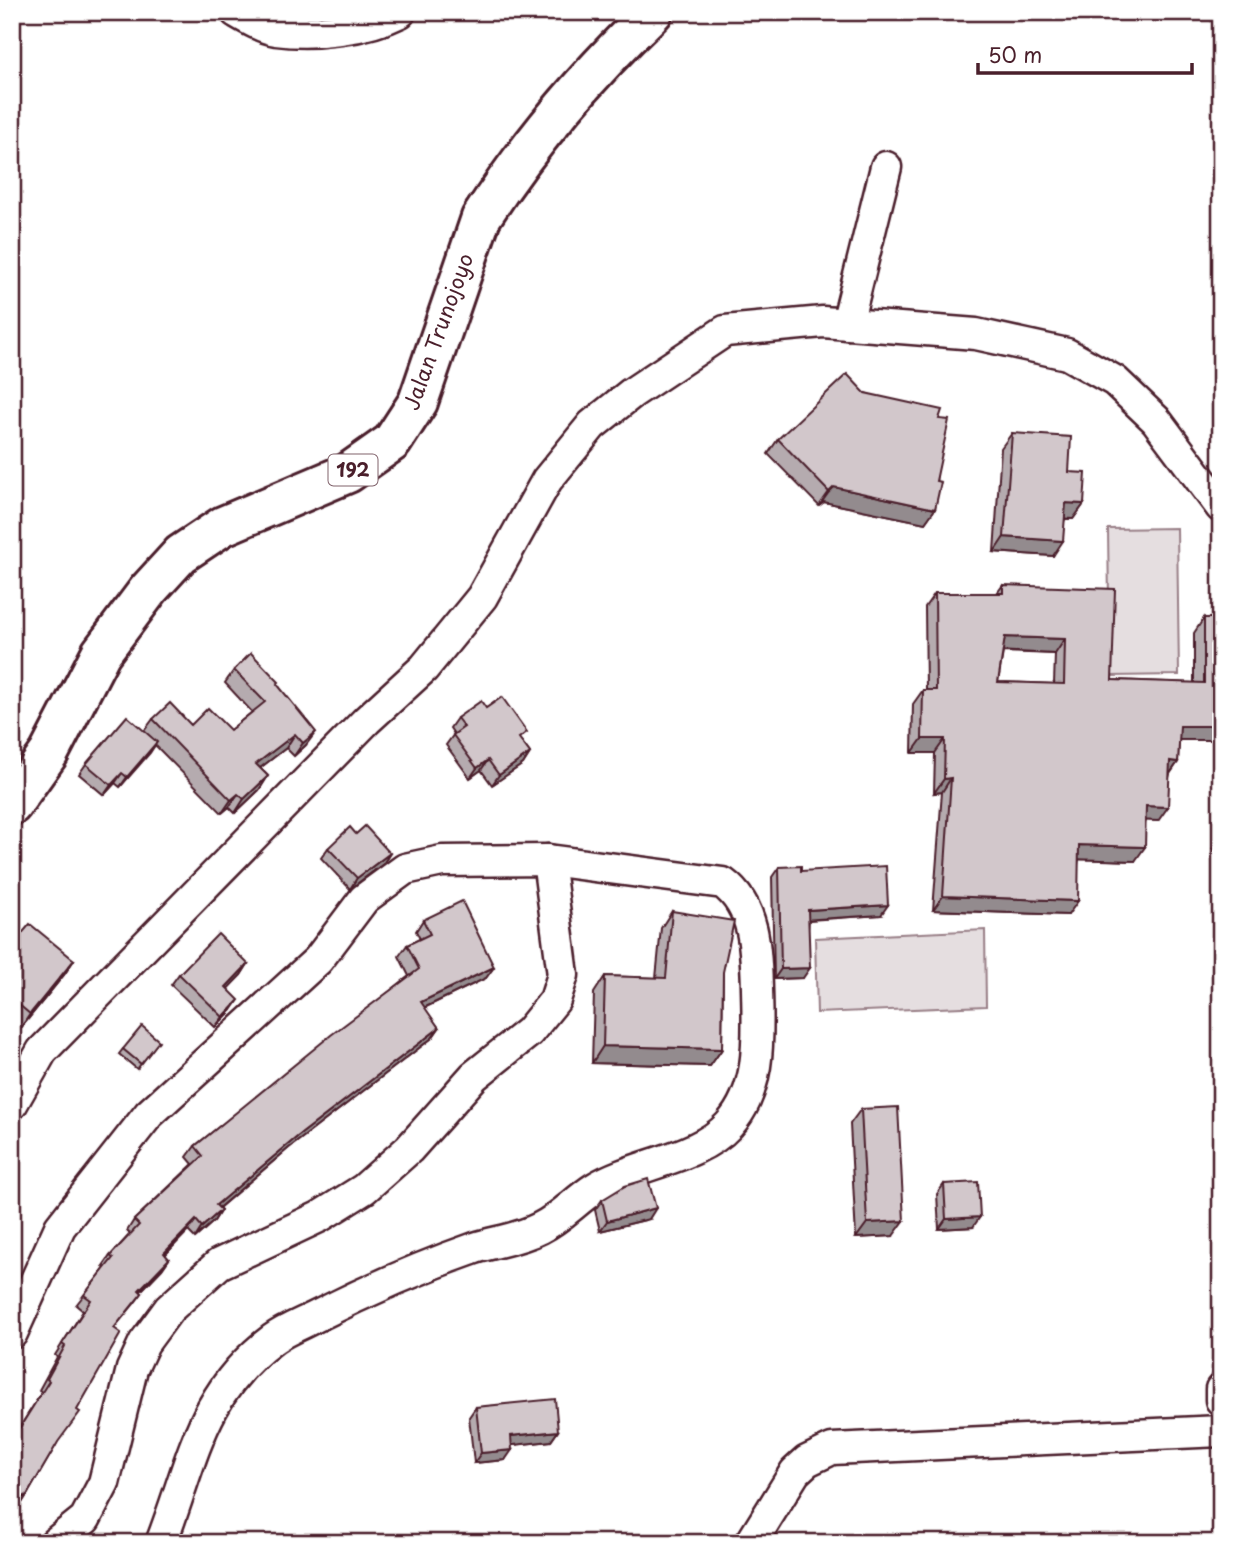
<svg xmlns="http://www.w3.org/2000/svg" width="1233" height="1555" viewBox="0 0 1233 1555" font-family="'Playpen Sans',sans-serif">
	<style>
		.green { fill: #e5dee0; stroke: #987e86; stroke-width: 2 }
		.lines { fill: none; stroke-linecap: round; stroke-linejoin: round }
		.minor-casing { stroke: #4a1f2b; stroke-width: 35 }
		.primary-casing { stroke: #4a1f2b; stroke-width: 44 }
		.minor { stroke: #fff; stroke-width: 30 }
		.primary { stroke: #fff; stroke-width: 38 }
		.wall { fill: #b5abaf; stroke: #4a1f2b; stroke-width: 2; fill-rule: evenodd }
		.shaded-wall { fill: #938b8e; stroke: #4a1f2b; stroke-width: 2 }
		.building { fill: #d2c7cb; stroke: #4a1f2b; stroke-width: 2; fill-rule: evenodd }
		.labels { text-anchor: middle; stroke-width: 5; stroke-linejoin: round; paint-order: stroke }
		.shield { fill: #fff; stroke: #80626b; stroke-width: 2 }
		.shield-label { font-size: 19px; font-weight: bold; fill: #4a1f2b }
		.street-label { font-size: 21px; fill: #4a1f2b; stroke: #fff }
	</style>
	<rect width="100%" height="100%" fill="#fff"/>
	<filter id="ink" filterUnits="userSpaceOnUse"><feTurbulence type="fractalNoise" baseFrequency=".0143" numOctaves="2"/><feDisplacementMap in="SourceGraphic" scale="14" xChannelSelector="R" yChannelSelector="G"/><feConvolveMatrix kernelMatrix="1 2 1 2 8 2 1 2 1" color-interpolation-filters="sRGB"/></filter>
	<g filter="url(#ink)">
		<g class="green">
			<path d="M1177 528 1179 675 1110 676 1108 529Z"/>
			<path d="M985 930 986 1006 817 1013 815 938Z"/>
		</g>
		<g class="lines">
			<g class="minor-casing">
				<g id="minor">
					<path d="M236 12C248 19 263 28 276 30 315 35 366 29 400 12"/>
					<path d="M847 324 886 167"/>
					<path d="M12 1104 42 1051 367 720 424 668 482 597 547 480 592 425 632 393 725 331 823 322 976 334 1067 354 1115 381 1156 420 1221 507"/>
					<path d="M12 1333 60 1227 149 1114 318 960 364 899 405 869 442 861 548 860 723 883C756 907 756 952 757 989 758 1035 762 1089 729 1125 698 1159 634 1164 595 1188 576 1200 562 1217 540 1228 519 1239 497 1241 475 1248 421 1267 366 1291 315 1317 301 1324 285 1330 273 1339 199 1394 193 1462 161 1543"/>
					<path d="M1221 1389V1400"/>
					<path d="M55 1543 85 1519 104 1483 132 1369 144 1343 169 1309 219 1264 319 1217 364 1189 409 1149 474 1076 529 1032 555 1000 563 975 548 860"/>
					<path d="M751 1543 795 1472 807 1461 832 1449 1221 1431"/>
				</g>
			</g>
			<g class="primary-casing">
				<path id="primary" d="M12 805 49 753 101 653 149 589 181 554 223 526 348 473 392 442 418 402 481 218C529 144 589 73 653 12"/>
			</g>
			<use href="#minor" class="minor"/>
			<use href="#primary" class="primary"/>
		</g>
		<g class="wall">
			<path d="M865 393 939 419 935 509 925 523 824 502 819 506 768 454 778 439Z"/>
			<path d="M1012 433 1069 472 1084 504 1073 519H1065L1053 556 994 552 1001 448Z"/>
			<path d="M1003 585 1112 680 1194 683V633L1204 618 1221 740H1179L1178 762 1170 774 1158 821 1146 820 1135 861 1079 859 1068 915 933 910 942 792 934 793 935 753H912L913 704 923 690H926L925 607 935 593H997ZM1003 652 1055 654 1054 684 998 682Z"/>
			<path d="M234 670 278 684 306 745 294 756 286 748 260 768 268 776 259 790 235 813 229 807 222 813 155 745 120 787 115 783 104 795 79 774 86 764 144 731 153 719 230 730 252 712 225 683Z"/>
			<path d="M486 708 521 741 530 753 523 764 492 785 481 770 470 778 446 745 454 734 450 728 457 718Z"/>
			<path d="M1221 814V852L1213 851 1219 816Z"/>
			<path d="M356 834 390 853 383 864 350 889 321 858 328 848Z"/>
			<path d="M779 867 801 871 881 915 809 920 803 978 774 979 772 877Z"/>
			<path d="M672 911 723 972 722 1049 710 1066 592 1063 594 993 605 976 656 978 661 928Z"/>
			<path d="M423 920 494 967 486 978 424 1008 439 1028 432 1038 289 1148 219 1208 221 1210 214 1221 195 1238 188 1231 165 1255 169 1259 162 1269 140 1292 142 1293 134 1304 114 1328 56 1445 27 1495 20 1506 12 1510V1439L42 1392 39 1390 57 1357 55 1355 83 1311 76 1305 105 1268 103 1266 110 1256 130 1234 127 1231 134 1220 193 1164 187 1157 195 1146 409 976 399 956 407 945 420 939 416 931Z"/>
			<path d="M12 945 74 960 64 975 20 1029 12 1023Z"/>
			<path d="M248 964 241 975 227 989 232 1010 215 1027 171 985 179 974Z"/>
			<path d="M155 1046 137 1069 119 1054 123 1049Z"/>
			<path d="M861 1109 893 1236 856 1238 850 1124Z"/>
			<path d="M944 1184 973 1227 939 1229 937 1194Z"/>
			<path d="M602 1200 649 1219 600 1231 595 1210Z"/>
			<path d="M476 1407 558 1431 551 1441 512 1445 505 1460 474 1463 469 1417Z"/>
		</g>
		<g class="shaded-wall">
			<path d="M834 487 935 509 925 523 824 502 819 506 829 492Z"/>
			<path d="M1066 503 1084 504 1073 519 1055 518Z"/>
			<path d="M1004 537 1063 541 1053 556 994 552Z"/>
			<path d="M1005 637 1065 639 1055 654 996 651Z"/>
			<path d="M1180 726H1221V740H1170Z"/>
			<path d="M316 732 306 745 294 756 303 743Z"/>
			<path d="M295 734 286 748 247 778 256 764Z"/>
			<path d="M922 739H945L935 753H912Z"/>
			<path d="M157 742 150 753 120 787 127 777Z"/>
			<path d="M530 753 523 764 492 785 499 775Z"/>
			<path d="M488 760 481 770 470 778 477 768Z"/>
			<path d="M1170 761 1178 762 1168 776Z"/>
			<path d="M122 773 115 783 104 795 111 785Z"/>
			<path d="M268 776 259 790 235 813 244 799Z"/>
			<path d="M951 778 942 792 934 793 944 779Z"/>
			<path d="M238 794 229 807 222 813 231 800Z"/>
			<path d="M1146 806 1168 807 1158 821 1136 820Z"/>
			<path d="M1220 841 1221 852 1213 851Z"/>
			<path d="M1079 845 1145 847 1135 861 1069 859Z"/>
			<path d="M390 853 383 864 350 889 357 878Z"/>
			<path d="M943 896 1078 901 1068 915 933 910Z"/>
			<path d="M888 905 881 915 802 920 808 910Z"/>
			<path d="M74 960 64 975 20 1029 30 1014Z"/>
			<path d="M248 964 241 975 219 998 226 987Z"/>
			<path d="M494 967 486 978 413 1013 421 1002Z"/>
			<path d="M810 968 803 978 774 979 781 969Z"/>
			<path d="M239 1000 232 1010 215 1027 223 1017Z"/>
			<path d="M439 1028 432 1038 289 1148 209 1216 216 1205 297 1137Z"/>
			<path d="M603 1046 722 1049 710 1066 592 1063Z"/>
			<path d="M656 1208 649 1219 600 1231 607 1221Z"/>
			<path d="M221 1210 214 1221 195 1238 202 1227Z"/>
			<path d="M980 1217 973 1227 939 1229 946 1219Z"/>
			<path d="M196 1220 188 1231 156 1264 164 1253Z"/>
			<path d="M904 1221 893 1236 856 1238 867 1223Z"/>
			<path d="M169 1259 162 1269 131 1301 139 1290Z"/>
			<path d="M558 1431 551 1441 504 1446 511 1436Z"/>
			<path d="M512 1450 505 1460 474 1463 481 1453Z"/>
			<path d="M27 1495 20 1506 12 1510V1503Z"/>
		</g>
		<g class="building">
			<path d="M847 374 865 393 942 410 939 419 949 420 936 481 941 482 935 509 834 487 829 492 778 439Z"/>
			<path d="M1012 433 1071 437 1069 472 1086 473 1084 504 1066 503 1063 541 1004 537Z"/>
			<path d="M1003 585 1115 589 1112 680 1204 683V618H1221V726H1180L1178 762 1170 761 1168 807 1146 806 1145 847 1079 845 1078 901 943 896 951 778 944 779 945 739H922L923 690H936L935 593H1003ZM1005 637 1065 639 1064 684 998 682Z"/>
			<path d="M251 653 279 682 277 684 316 732 303 743 295 734 256 764 268 776 244 799 238 794 231 800 153 719 170 703 191 725 208 708 230 730 265 702 234 670Z"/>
			<path d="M502 697 527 732 519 738 530 753 499 775 488 760 477 768 453 735 464 727 457 718 481 701 486 708Z"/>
			<path d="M127 716 157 742 127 777 122 773 111 785 86 764Z"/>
			<path d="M365 826 390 853 357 878 328 848 350 827 356 834Z"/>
			<path d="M801 866V871L886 866 888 905 808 910 810 968 781 969 779 867Z"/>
			<path d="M462 901 494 967 421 1002 439 1028 297 1137 216 1205 221 1210 202 1227 196 1220 164 1253 169 1259 139 1290 142 1293 114 1328 121 1333 77 1410 80 1412 58 1442 27 1495 12 1503V1440L49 1381 47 1379 65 1346 62 1344 91 1300 84 1295 113 1258 110 1256 139 1225 134 1220 203 1156 195 1146 331 1035 419 969 407 945 430 934 423 920Z"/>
			<path d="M672 911 734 921 723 972 722 1049 603 1046 605 976 666 978Z"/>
			<path d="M30 924 74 960 30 1014 12 999V945Z"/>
			<path d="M218 934 248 964 226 987 239 1000 223 1017 179 974Z"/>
			<path d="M142 1026 159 1041 141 1064 123 1049Z"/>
			<path d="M898 1107 904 1221 867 1223 861 1109Z"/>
			<path d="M648 1179 656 1208 607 1221 602 1200 625 1186Z"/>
			<path d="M978 1182 980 1217 946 1219 944 1184Z"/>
			<path d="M555 1399 558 1431 511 1436 512 1450 481 1453 476 1407Z"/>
		</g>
	</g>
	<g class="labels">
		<rect class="shield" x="328.5" y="454.5" width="49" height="31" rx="5"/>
		<g class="shield-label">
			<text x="353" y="477">192</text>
		</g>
		<g class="street-label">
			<text transform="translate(439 332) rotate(-70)" y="7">Jalan Trunojoyo</text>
		</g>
	</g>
	<rect width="1233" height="1555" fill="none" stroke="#fff" stroke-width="42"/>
	<rect x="21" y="21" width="1191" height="1513" fill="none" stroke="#4a1f2b" stroke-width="2.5" filter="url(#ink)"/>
	<path d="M978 63v10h214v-10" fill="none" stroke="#4a1f2b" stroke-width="3.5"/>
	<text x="988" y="63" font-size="21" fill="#4a1f2b" stroke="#ffffff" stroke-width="5" paint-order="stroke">50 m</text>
</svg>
